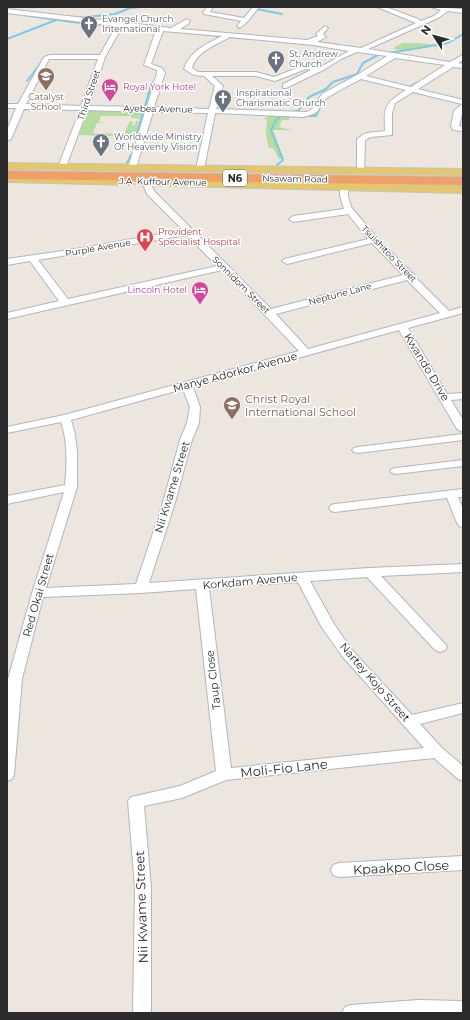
<svg xmlns="http://www.w3.org/2000/svg" width="470" height="1020" viewBox="0 0 470 1020" font-family="Montserrat,sans-serif">
	<style>
		.green { fill: #b6dda1 }
		.lines { fill: none; stroke-linecap: round; stroke-linejoin: round }
		.stream-far1 { stroke: #7ccae4; stroke-width: 2 }
		.stream { stroke: #7ccae4; stroke-width: 2.5 }
		.minor-casing { stroke: #b2b5bd; stroke-width: 2 }
		.major-casing { stroke: #c4c4c4; stroke-width: 2 }
		.highway-casing { stroke: #c4c4c4; stroke-width: 2 }
		.minor { fill: #fff; fill-rule: evenodd }
		.major { fill: #e4c66b; fill-rule: evenodd }
		.highway { fill: #f0a066; fill-rule: evenodd }
		.labels { text-anchor: middle; stroke-width: 3; stroke-linejoin: round; paint-order: stroke }
		.far-worship-label { font-size: 9px; fill: #5b616d; stroke: #fff; text-anchor: start }
		.far-hotel-label { font-size: 9px; fill: #b23c85; stroke: #fff; text-anchor: start }
		.far-street-label { font-size: 9px; fill: #2b2b2b; stroke: #fff }
		.far-education-label { font-size: 9px; fill: #785e54; stroke: #fff }
		.far-health-label { font-size: 9px; fill: #be3a42; stroke: #fff; text-anchor: start }
		.shield { fill: #fff; stroke: #6b6b6b; stroke-width: 1 }
		.shield-label { font-size: 10px; font-weight: bold; fill: #2b2b2b }
		.street-label { font-size: 11px; fill: #2b2b2b; stroke: #fff }
		.education-label { font-size: 11px; fill: #785e54; stroke: #fff; text-anchor: start }
		.near-street-label { font-size: 13px; fill: #2b2b2b; stroke: #fff }
	</style>
	<rect width="100%" height="100%" fill="#ece6df"/>
	<g class="green">
		<path d="M401 43H420L442 46 440 48 434 46 407 51 394 49 395 47H393L400 45Z"/>
		<path d="M89 109 142 111 140 119 131 118V116H101L99 122 110 123H97L93 133 124 134 130 121 133 122 132 125H135L136 121H139L135 137 79 135Z"/>
		<path d="M270 115 290 116 289 120H282L279 127 292 130H273L284 159H279L273 148H269L266 135 267 120 264 119Z"/>
	</g>
	<g class="lines">
		<g class="stream-far1">
			<path d="M256 9 282 14"/>
			<path d="M24 15 72 22 147 29"/>
			<path d="M77 18 115 14 130 8 140 7"/>
			<path d="M239 28 250 18"/>
			<path d="M191 33 249 39"/>
			<path d="M7 39 56 20"/>
			<path d="M315 42 339 45"/>
			<path d="M389 53 448 43 463 34"/>
			<path d="M375 54 389 56"/>
			<path d="M27 81 44 59"/>
			<path d="M405 86 409 87 416 83"/>
			<path d="M291 112 298 111 309 97 326 89 333 82 357 74 363 63 378 55"/>
			<path d="M302 116H316L323 101"/>
			<path d="M132 150 152 82"/>
			<path d="M126 165 131 155"/>
			<path d="M277 165 283 160 271 130 276 120 282 115"/>
		</g>
		<path class="stream" d="M126 166 127 164"/>
		<g class="minor-casing">
			<g id="minor">
				<path d="M207 7H213L210 12 244 18 253 7H259L248 21 240 28 237 26 241 21 204 14 203 13Z"/>
				<path d="M377 7H386L418 19 421 21 434 16 441 10 431 7 463 9V13L448 11 438 18 368 49 450 62 463 55V60L458 63 463 64V68L453 67 418 89 463 100V110L459 126 463 127V131L453 130 451 126 454 111 462 104 413 92 395 103 392 113V135L371 137 365 140 364 173H358L357 171V139L366 133 385 131C384 106 384 104 406 90L361 79C350 85 337 91 327 98 315 108 325 112 303 117L215 113 204 169 200 171 196 169 208 113 153 112 136 168 132 170 128 168 145 112 87 110 66 167 62 169 58 167 80 110 24 109 11 139 7 141V130L16 108H7V104H18L44 57 50 55H100L116 26 7 13V9L171 28 187 19 190 21 188 24 180 29 307 40 318 36 316 34 325 26 328 28 323 34 326 37 317 42 361 48 416 23ZM122 27 156 30 144 65 157 70V73L147 107 89 106 105 57ZM163 31 222 36C206 44 190 51 184 69L194 75 204 76 215 86 209 109 154 107 165 73 162 68 151 64ZM230 37 313 45 349 51 319 68 305 65 274 77 256 72H198L192 68C197 51 216 45 230 37ZM357 52 387 56 357 75 322 94 313 108 307 112 216 109 223 86 212 76H256L275 81 306 69 311 70 283 84V88H286L319 72 322 71 341 59ZM395 58 445 65 411 87 366 76ZM49 59H98L81 106 26 104Z"/>
				<path d="M143 180H149L154 191 271 309 403 275 372 243 287 264 282 261 284 259 368 239 348 214 293 222 289 219 293 216 344 209 340 196V187L344 184 348 187V196L351 207 377 238 412 273 414 274 415 277 449 311 463 307V313L408 328 447 394 463 393V399L451 400 463 420V432L457 429 399 330 193 387 200 407 199 423 192 440 174 506 149 583 369 568 463 564V572L381 576 445 644 447 647 445 650 440 652 435 650 367 577 310 581 334 624 352 650 412 715 463 703V713L420 724 442 748 463 766V781L458 779 434 758 226 780 182 798 144 806 151 888V1013H133L135 888 128 801 131 797 180 786 216 771 196 589 141 593 43 597 22 679 14 775 12 779 7 781 8 679 32 593 64 492 7 504V496L65 485C67 464 68 442 61 422L7 433V427L64 415 299 351 222 270 7 319V313L59 301 30 261 7 265V259L76 249 183 230 147 194 142 182ZM187 235 217 266 68 299 38 260ZM407 280 440 313 308 349 276 314ZM183 389 190 407 187 423 180 440 162 506 136 584 46 588 77 487V452L75 434 71 420ZM298 582 321 626 342 656 424 748 231 768 209 588Z"/>
				<path d="M463 434V440L358 453 354 452 352 450 354 448 358 447Z"/>
				<path d="M463 460V466L396 474 392 473 390 471 392 469 396 468Z"/>
				<path d="M463 489V497H458L463 509V527L459 526 457 523 447 498 335 512 331 511 329 508 331 505 335 504Z"/>
				<path d="M463 856V870L339 877 333 875 331 870 333 865 339 863Z"/>
				<path d="M418 1000 463 1001V1013H342L345 1007 351 1005Z"/>
			</g>
		</g>
		<g class="major-casing">
			<g id="major">
				<path d="M7 163 463 169V175L7 169Z"/>
				<path d="M7 176 455 186 463 187V193L7 182Z"/>
			</g>
		</g>
		<g class="highway-casing">
			<path id="highway" d="M7 171 463 177V185L7 179Z"/>
		</g>
		<use href="#minor" class="minor"/>
		<use href="#major" class="major"/>
		<use href="#highway" class="highway"/>
	</g>
	<defs>
		<g id="church-pin" transform="scale(0.9)"><path d="M0 17L-7.5 6A9.5 9.5 0 1 1 7.5 6Z" fill="#6b7280" stroke="#fff"/><path d="M-1.2-6h2.4v3.5h3.3v2.4h-3.3V6h-2.4V-.1h-3.3v-2.4h3.3Z" fill="#fff"/></g>
		<g id="school-pin" transform="scale(0.9)"><path d="M0 17L-7.5 6A9.5 9.5 0 1 1 7.5 6Z" fill="#8d6e63" stroke="#fff"/><path d="M0-5L7-2L0 1L-7-2ZM-4 1L0 2.5L4 1V4Q0 6-4 4Z" fill="#fff"/></g>
		<g id="hotel-pin" transform="scale(0.9)"><path d="M0 17L-7.5 6A9.5 9.5 0 1 1 7.5 6Z" fill="#d1479c" stroke="#fff"/><path d="M-6-4.5h1.5V1H6V5H4.5V3h-9V5H-6ZM-4 0a1.8 1.8 0 1 1 3.6 0ZM.5 0V-2.5h3Q6-2.5 6 0Z" fill="#fff"/></g>
		<g id="hospital-pin" transform="scale(0.9)"><path d="M0 17L-7.5 6A9.5 9.5 0 1 1 7.5 6Z" fill="#e0444e" stroke="#fff"/><path d="M-5-5h3v3.5h4V-5h3V5h-3V1.5h-4V5h-3Z" fill="#fff"/></g>
	</defs>
	<g fill-rule="evenodd">
		<use href="#church-pin" x="89" y="24"/>
		<use href="#church-pin" x="276" y="59"/>
		<use href="#school-pin" x="46" y="76"/>
		<use href="#hotel-pin" x="110" y="87"/>
		<use href="#church-pin" x="223" y="98"/>
		<use href="#church-pin" x="101" y="142"/>
		<use href="#hospital-pin" x="145" y="237"/>
		<use href="#hotel-pin" x="200" y="290"/>
		<use href="#school-pin" x="232" y="405"/>
	</g>
	<g class="labels">
		<g class="far-worship-label">
			<text x="102" y="22">Evangel Church<tspan x="102" dy="10">International</tspan></text>
			<text x="289" y="57">St. Andrew<tspan x="289" dy="10">Church</tspan></text>
			<text x="236" y="96">Inspirational<tspan x="236" dy="10">Charismatic Church</tspan></text>
			<text x="114" y="140">Worldwide Ministry<tspan x="114" dy="10">Of Heavenly Vision</tspan></text>
		</g>
		<g class="far-hotel-label">
			<text x="123" y="90">Royal York Hotel</text>
			<text x="187" y="293" text-anchor="end">Lincoln Hotel</text>
		</g>
		<g class="far-street-label">
			<text transform="translate(89 95) rotate(-71)" y="3">Third Street</text>
			<text transform="translate(158 109) rotate(1)" y="3">Ayebea Avenue</text>
			<text transform="translate(295 179) rotate(1)" y="3">Nsawam Road</text>
			<text transform="translate(163 182) rotate(1)" y="3">J.A. Kuffour Avenue</text>
			<text transform="translate(98 248) rotate(-10)" y="3">Purple Avenue</text>
			<text transform="translate(389 254) rotate(46)" y="3">Tsuishitoo Street</text>
			<text transform="translate(241 285) rotate(45)" y="3">Sonnidom Street</text>
			<text transform="translate(340 294) rotate(-15)" y="3">Neptune Lane</text>
		</g>
		<g class="far-education-label">
			<text x="46" y="100">Catalyst<tspan x="46" dy="10">School</tspan></text>
		</g>
		<g class="far-health-label">
			<text x="158" y="235">Provident<tspan x="158" dy="10">Specialist Hospital</tspan></text>
		</g>
		<rect class="shield" x="223" y="170" width="24" height="16" rx="3"/>
		<g class="shield-label">
			<text x="235" y="182">N6</text>
		</g>
		<g class="street-label">
			<text transform="translate(427 367) rotate(59)" y="4">Kwando Drive</text>
			<text transform="translate(235 372) rotate(-15)" y="4">Manye Adorkor Avenue</text>
			<text transform="translate(172 487) rotate(-73)" y="4">Nii Kwame Street</text>
			<text transform="translate(250 581) rotate(-5)" y="4">Korkdam Avenue</text>
			<text transform="translate(38 595) rotate(-74)" y="4">Red Okai Street</text>
			<text transform="translate(213 680) rotate(-97)" y="4">Taup Close</text>
			<text transform="translate(375 682) rotate(49)" y="4">Nartey Kojo Street</text>
		</g>
		<g class="education-label">
			<text x="245" y="403">Christ Royal<tspan x="245" dy="13">International School</tspan></text>
		</g>
		<g class="near-street-label">
			<text transform="translate(284 768) rotate(-6)" y="5">Moli-Fio Lane</text>
			<text transform="translate(401 867) rotate(-3)" y="5">Kpaakpo Close</text>
			<text transform="translate(141 907) rotate(-92)" y="5">Nii Kwame Street</text>
		</g>
	</g>
	<rect width="470" height="1020" fill="none" stroke="#2b2b2b" stroke-width="16"/>
	<g transform="translate(434 36) rotate(306)" stroke="#ffffff" stroke-width="3" paint-order="stroke">
	<path d="M0-3L7 15L0 10L-7 15Z" fill="#2b2b2b"/>
	<text y="-6" font-size="11" font-weight="bold" text-anchor="middle" fill="#2b2b2b">N</text>
	</g>
</svg>
